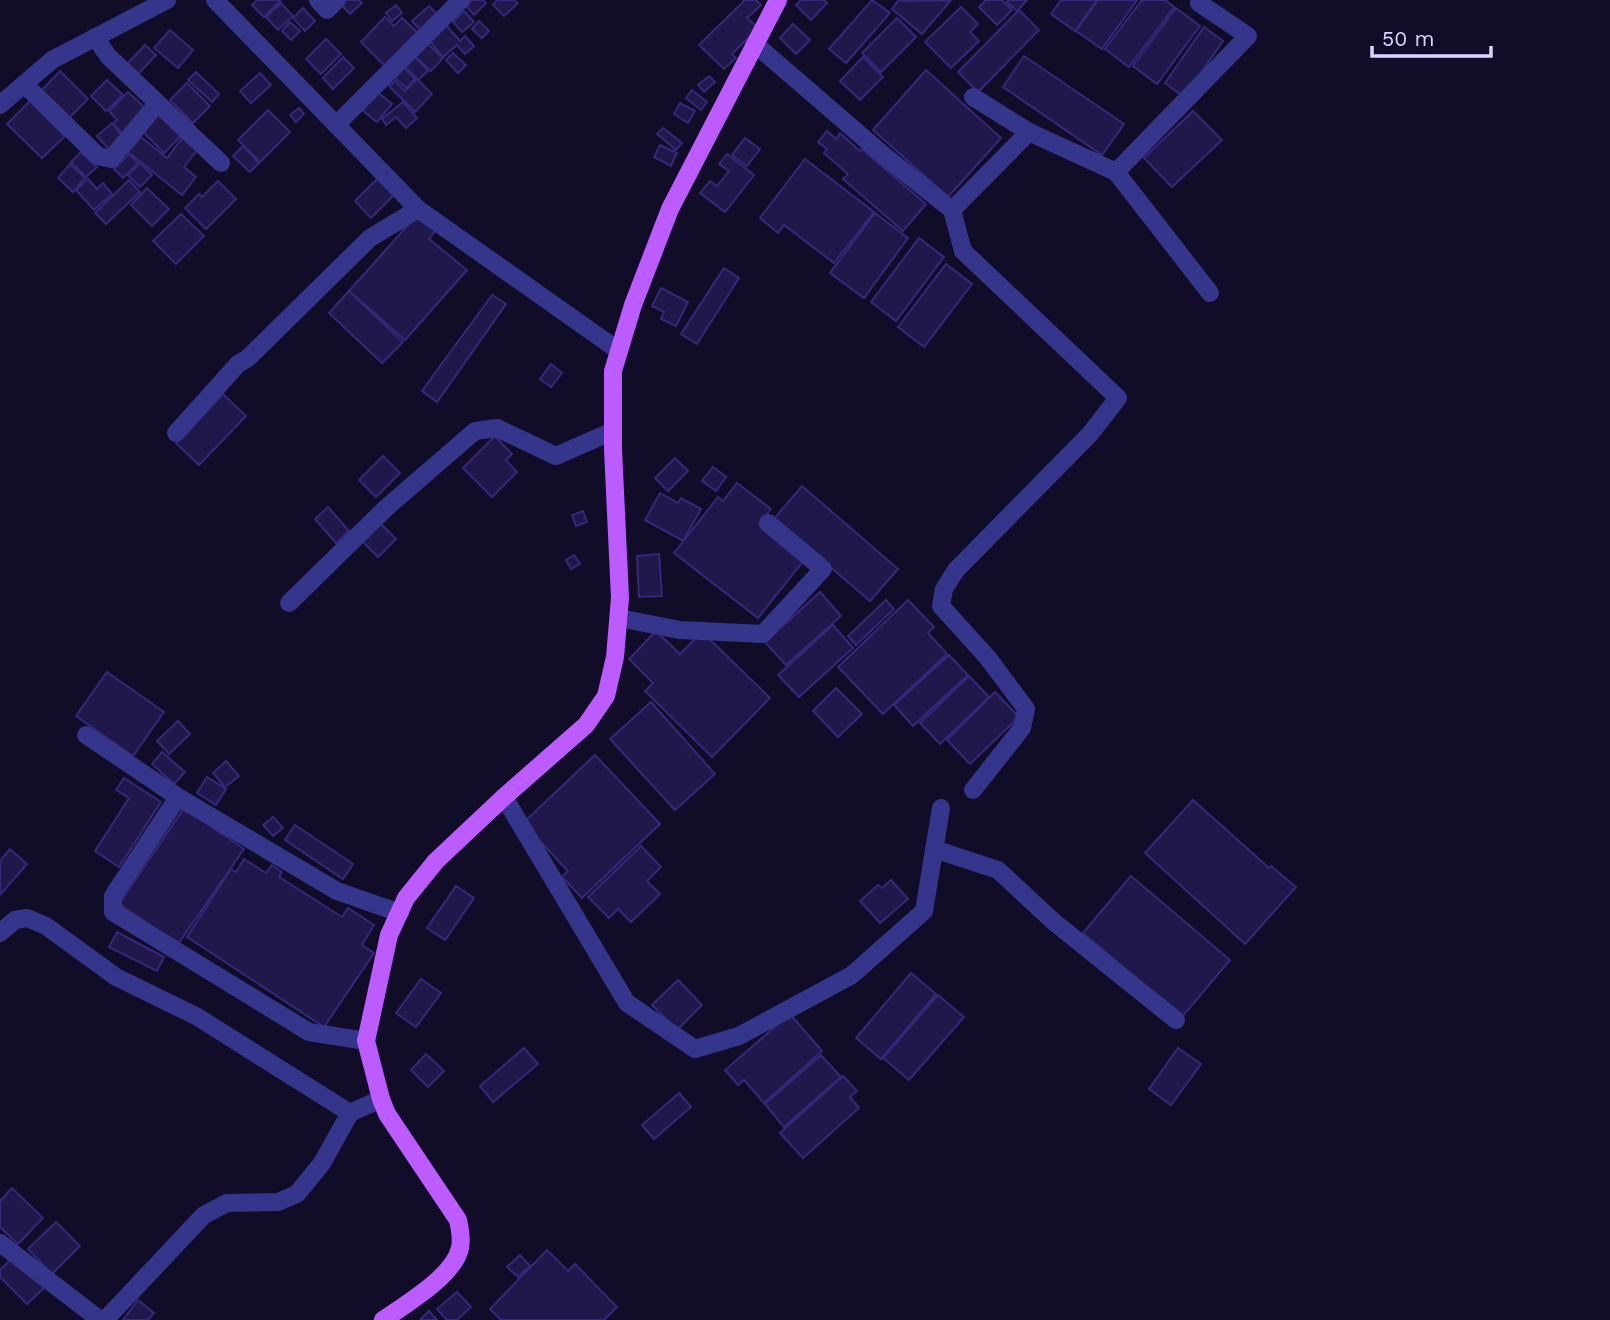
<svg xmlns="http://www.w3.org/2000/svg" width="1610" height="1320" viewBox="0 0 1610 1320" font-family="'Work Sans',sans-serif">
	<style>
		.building { fill: #20184b; stroke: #352879; stroke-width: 2 }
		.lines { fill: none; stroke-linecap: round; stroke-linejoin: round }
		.minor { stroke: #35358c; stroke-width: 18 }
		.major { stroke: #bc5cff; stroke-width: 18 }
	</style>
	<rect width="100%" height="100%" fill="#110d29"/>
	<g class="building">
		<path d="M257 0H281L264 17 252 5Z"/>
		<path d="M343 0H359L362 3 350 14 340 3Z"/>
		<path d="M472 0H483L486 3 474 15 466 6Z"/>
		<path d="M497 0H514L518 3 504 16 493 5Z"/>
		<path d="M745 0H756L761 5 747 18 758 28 732 54 736 58 724 69 699 45Z"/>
		<path d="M801 0H824L827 3 811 20 796 5Z"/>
		<path d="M872 0 890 13 846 63 829 49Z"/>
		<path d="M899 0 911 1 951 0 922 34 892 9Z"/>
		<path d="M986 0H1002L1012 10 997 25 979 7Z"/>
		<path d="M1009 0H1027L1017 11 1007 2Z"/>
		<path d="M1061 0H1097L1075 31 1051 14Z"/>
		<path d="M1098 0H1137L1102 49 1076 31Z"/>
		<path d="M1142 0H1165L1174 7 1129 67 1105 49Z"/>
		<path d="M281 3 293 16 278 30 266 17Z"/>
		<path d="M396 5 402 13 392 21 386 13Z"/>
		<path d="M429 6 440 17 423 33 412 21Z"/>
		<path d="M961 7 978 24 970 32 979 41 951 68 925 42Z"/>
		<path d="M303 8 315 21 305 31 293 18Z"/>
		<path d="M1176 8 1200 26 1157 84 1133 66Z"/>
		<path d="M1019 10 1039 30 978 92 958 72Z"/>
		<path d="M464 11 474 22 462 32 453 22Z"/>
		<path d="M385 17 394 26 402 18 420 35 387 68 361 42Z"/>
		<path d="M897 18 916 37 881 72 862 53Z"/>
		<path d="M479 21 489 31 482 38 472 29Z"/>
		<path d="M290 22 300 31 291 40 282 31Z"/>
		<path d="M793 24 810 40 796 54 780 38Z"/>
		<path d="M446 25 460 41 465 36 474 46 465 54 457 45 443 57 429 40Z"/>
		<path d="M1204 27 1223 41 1184 97 1165 83Z"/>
		<path d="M170 30 193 50 178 68 154 48Z"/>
		<path d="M326 39 341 54 321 74 306 59Z"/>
		<path d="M427 43 443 58 431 71 415 56Z"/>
		<path d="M145 45 156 55 136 76 125 66Z"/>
		<path d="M453 53 466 65 458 73 446 60Z"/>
		<path d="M413 55 428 71 418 80 404 65Z"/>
		<path d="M1024 56 1124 124 1102 155 1003 87Z"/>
		<path d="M343 57 354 68 333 89 323 78Z"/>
		<path d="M863 57 883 77 860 100 840 81Z"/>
		<path d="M404 68 415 79 406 88 395 78Z"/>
		<path d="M926 70 1001 138 948 197 873 130Z"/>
		<path d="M60 71 88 99 67 120 39 93Z"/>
		<path d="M196 72 219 94 212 102 188 80Z"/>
		<path d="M260 73 271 85 251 103 240 91Z"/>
		<path d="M709 76 715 82 704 92 698 85Z"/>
		<path d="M417 79 432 94 415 112 389 86 395 81 405 91Z"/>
		<path d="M107 80 123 95 106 111 91 96Z"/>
		<path d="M187 83 210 106 193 123 170 100Z"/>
		<path d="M692 90 707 102 701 110 686 98Z"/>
		<path d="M376 91 392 104 377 122 361 109Z"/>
		<path d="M128 92 146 109 122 133 113 124 117 120 109 111Z"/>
		<path d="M30 101 65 136 42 158 7 124Z"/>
		<path d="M403 102 417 118 406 128 396 117 386 125 382 119Z"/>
		<path d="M680 103 695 111 688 123 674 114Z"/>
		<path d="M299 108 304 114 296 122 290 115Z"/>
		<path d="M268 110 290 132 260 162 238 140Z"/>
		<path d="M1193 111 1222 140 1172 187 1144 158Z"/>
		<path d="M157 113 181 136 164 153 141 130Z"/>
		<path d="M112 123 123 137 109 149 97 136Z"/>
		<path d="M663 128 682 143 676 150 657 134Z"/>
		<path d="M827 131 836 139 840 133 860 151 862 149 926 204 903 231 843 179 848 174 824 153 827 149 818 142Z"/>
		<path d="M141 137 167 158 183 137 198 149 184 167 196 177 182 195 128 152Z"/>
		<path d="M745 138 760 149 747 166 732 155Z"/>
		<path d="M660 145 677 153 671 166 654 157Z"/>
		<path d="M243 146 259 163 250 172 233 156Z"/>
		<path d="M81 152 97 167 86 177 71 162Z"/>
		<path d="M129 154 138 163 123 178 114 169Z"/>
		<path d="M727 154 754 175 725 212 700 193 710 181 717 186 729 171 719 164Z"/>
		<path d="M805 159 874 212 834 263 784 225 778 233 760 218Z"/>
		<path d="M140 163 152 175 140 187 128 175Z"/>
		<path d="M70 164 85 178 73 192 58 178Z"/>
		<path d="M378 178 394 195 371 218 355 201Z"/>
		<path d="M88 179 97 189 103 183 112 194 94 210 76 190Z"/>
		<path d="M129 180 140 192 106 224 95 213Z"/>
		<path d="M218 181 236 199 206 229 185 208 199 194 202 197Z"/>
		<path d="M147 188 169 209 152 226 131 205Z"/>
		<path d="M875 213 908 238 864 298 830 273Z"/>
		<path d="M181 214 204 236 176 264 153 241Z"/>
		<path d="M417 215 435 231 429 239 467 270 405 340 349 291Z"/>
		<path d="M919 238 944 257 896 321 871 302Z"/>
		<path d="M946 264 972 284 924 347 898 327Z"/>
		<path d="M724 268 739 278 697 344 681 334Z"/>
		<path d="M661 288 688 302 676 326 661 319 664 312 652 306Z"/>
		<path d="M349 291 403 342 382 363 329 313Z"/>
		<path d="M492 295 506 304 437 402 422 391Z"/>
		<path d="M551 364 562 373 551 387 540 379Z"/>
		<path d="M223 394 246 416 199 465 176 443Z"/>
		<path d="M495 436 512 454 506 460 517 472 492 497 463 468Z"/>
		<path d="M383 456 400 473 376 497 359 480Z"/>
		<path d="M675 458 688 471 668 491 655 478Z"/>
		<path d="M713 467 726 477 716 491 702 481Z"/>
		<path d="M737 483 771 509 759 524 805 559 758 618 674 553 718 497 723 501Z"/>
		<path d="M802 486 898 569 870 601 774 519Z"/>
		<path d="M660 493 678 503 681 498 701 509 683 541 645 520Z"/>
		<path d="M328 507 349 531 336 543 315 519Z"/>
		<path d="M583 511 587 522 576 526 572 515Z"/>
		<path d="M380 523 396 539 378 557 361 540Z"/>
		<path d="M659 554 662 596 639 597 637 556Z"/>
		<path d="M574 555 580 564 571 569 566 560Z"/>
		<path d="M820 592 841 616 786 665 765 642Z"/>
		<path d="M886 600 894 609 856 645 848 636Z"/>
		<path d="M908 600 934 627 928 633 947 654 883 714 838 667Z"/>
		<path d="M833 625 853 648 799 697 778 675Z"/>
		<path d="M656 631 680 654 702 632 770 698 712 757 645 691 653 683 629 659Z"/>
		<path d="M949 655 968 675 913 726 894 705Z"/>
		<path d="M107 672 164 712 133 756 76 716Z"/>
		<path d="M969 676 989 697 940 744 920 723Z"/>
		<path d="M836 688 862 714 838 737 813 711Z"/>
		<path d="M995 692 1019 717 970 764 947 740Z"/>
		<path d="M651 702 715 774 675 810 610 739Z"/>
		<path d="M178 721 190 734 169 754 157 741Z"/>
		<path d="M162 752 185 772 174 784 152 764Z"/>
		<path d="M595 755 660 824 582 898 562 877 568 871 523 823Z"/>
		<path d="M226 761 239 776 225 787 213 773Z"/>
		<path d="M207 777 226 789 216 805 197 793Z"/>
		<path d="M124 778 161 802 119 867 95 851 129 798 116 790Z"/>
		<path d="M1193 800 1269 868 1271 866 1296 887 1245 944 1145 853Z"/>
		<path d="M184 808 244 849 178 944 119 904Z"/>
		<path d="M273 817 283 828 273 836 263 825Z"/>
		<path d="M295 825 353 864 343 879 285 840Z"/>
		<path d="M641 846 661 867 647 881 660 894 631 922 618 909 609 918 588 897Z"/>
		<path d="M10 849 27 864 0 895V861Z"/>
		<path d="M244 859 266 873 272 865 282 872 279 877 342 917 348 908 374 925 362 945 374 953 324 1027 187 937 231 869 236 872Z"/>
		<path d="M1131 876 1230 960 1182 1017 1083 933Z"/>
		<path d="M891 880 908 899 880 923 860 901 878 885 882 888Z"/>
		<path d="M456 886 474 898 445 940 427 928Z"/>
		<path d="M117 932 164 957 157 971 109 947Z"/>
		<path d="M911 973 936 994 881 1059 856 1038Z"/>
		<path d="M421 979 441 993 416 1027 396 1013Z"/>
		<path d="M678 980 702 1005 677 1030 652 1005Z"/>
		<path d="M938 995 964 1017 909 1080 883 1058Z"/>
		<path d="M790 1014 822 1051 764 1103 744 1080 738 1085 725 1070Z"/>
		<path d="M524 1048 538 1064 493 1102 480 1086Z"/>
		<path d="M1178 1048 1201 1064 1171 1105 1149 1089Z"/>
		<path d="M426 1054 444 1071 428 1087 411 1070Z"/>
		<path d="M821 1055 841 1077 784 1127 765 1104Z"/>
		<path d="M843 1076 857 1091 850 1097 859 1108 803 1158 780 1133Z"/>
		<path d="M679 1093 691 1107 654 1139 642 1125Z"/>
		<path d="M12 1188 43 1218 18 1244 0 1227V1201Z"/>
		<path d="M56 1222 80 1246 52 1274 28 1249Z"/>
		<path d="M547 1250 568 1271 575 1264 617 1307 604 1320H501L490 1309Z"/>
		<path d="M520 1255 530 1266 518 1277 507 1267Z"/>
		<path d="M14 1256 45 1287 27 1304 0 1277V1270Z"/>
		<path d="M457 1292 471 1307 457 1320H447L437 1309Z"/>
		<path d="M138 1300 154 1313 148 1320H123Z"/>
		<path d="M429 1311 437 1320H420Z"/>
	</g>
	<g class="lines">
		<g class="minor">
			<path d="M215 0 418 209 619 351"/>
			<path d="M318 0 327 10 337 0"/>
			<path d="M95 37 108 56 221 163"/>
			<path d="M755 44 887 158 952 210 963 251 1118 398 1090 434 956 570 944 589 941 606 988 658 1026 709 1022 728 973 790"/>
			<path d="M24 84 98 156 111 159 157 104"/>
			<path d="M973 97 1029 132 1116 172 1210 293"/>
			<path d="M0 105 52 60 167 0"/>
			<path d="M336 125 461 0"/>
			<path d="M1116 172 1248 36 1199 3"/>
			<path d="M952 210 1029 132"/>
			<path d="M176 433 238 364 248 358 370 238 418 209"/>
			<path d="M289 603 386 508 475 431 497 428 556 456 613 431"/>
			<path d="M619 618 680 630 763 634 823 569 768 523"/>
			<path d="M86 735 178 797 337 891 400 913"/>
			<path d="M178 797 113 896V912L309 1032 366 1041"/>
			<path d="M504 797 627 1003 695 1049 739 1036 852 975 924 911 941 808"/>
			<path d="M934 849 998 870 1054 922 1176 1020"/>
			<path d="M0 933 15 920 27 918 46 926 116 977 196 1016 350 1113"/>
			<path d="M0 1243 100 1320"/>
			<path d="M105 1320 204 1215 227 1203 278 1202 297 1194 322 1163 350 1113 381 1099"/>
		</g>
		<path class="major" d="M383 1320C406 1304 454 1276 460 1248 462 1239 460 1229 458 1220L387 1114 381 1099 366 1041 389 935 406 898 436 861 504 797 586 725 606 696 615 657 620 598 613 449V371L633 305 670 209 778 0"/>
	</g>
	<path d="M1372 46v10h119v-10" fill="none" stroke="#d8d5ff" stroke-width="3.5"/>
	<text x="1382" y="46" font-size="21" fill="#d8d5ff" stroke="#110d29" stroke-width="5" paint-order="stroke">50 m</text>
</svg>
